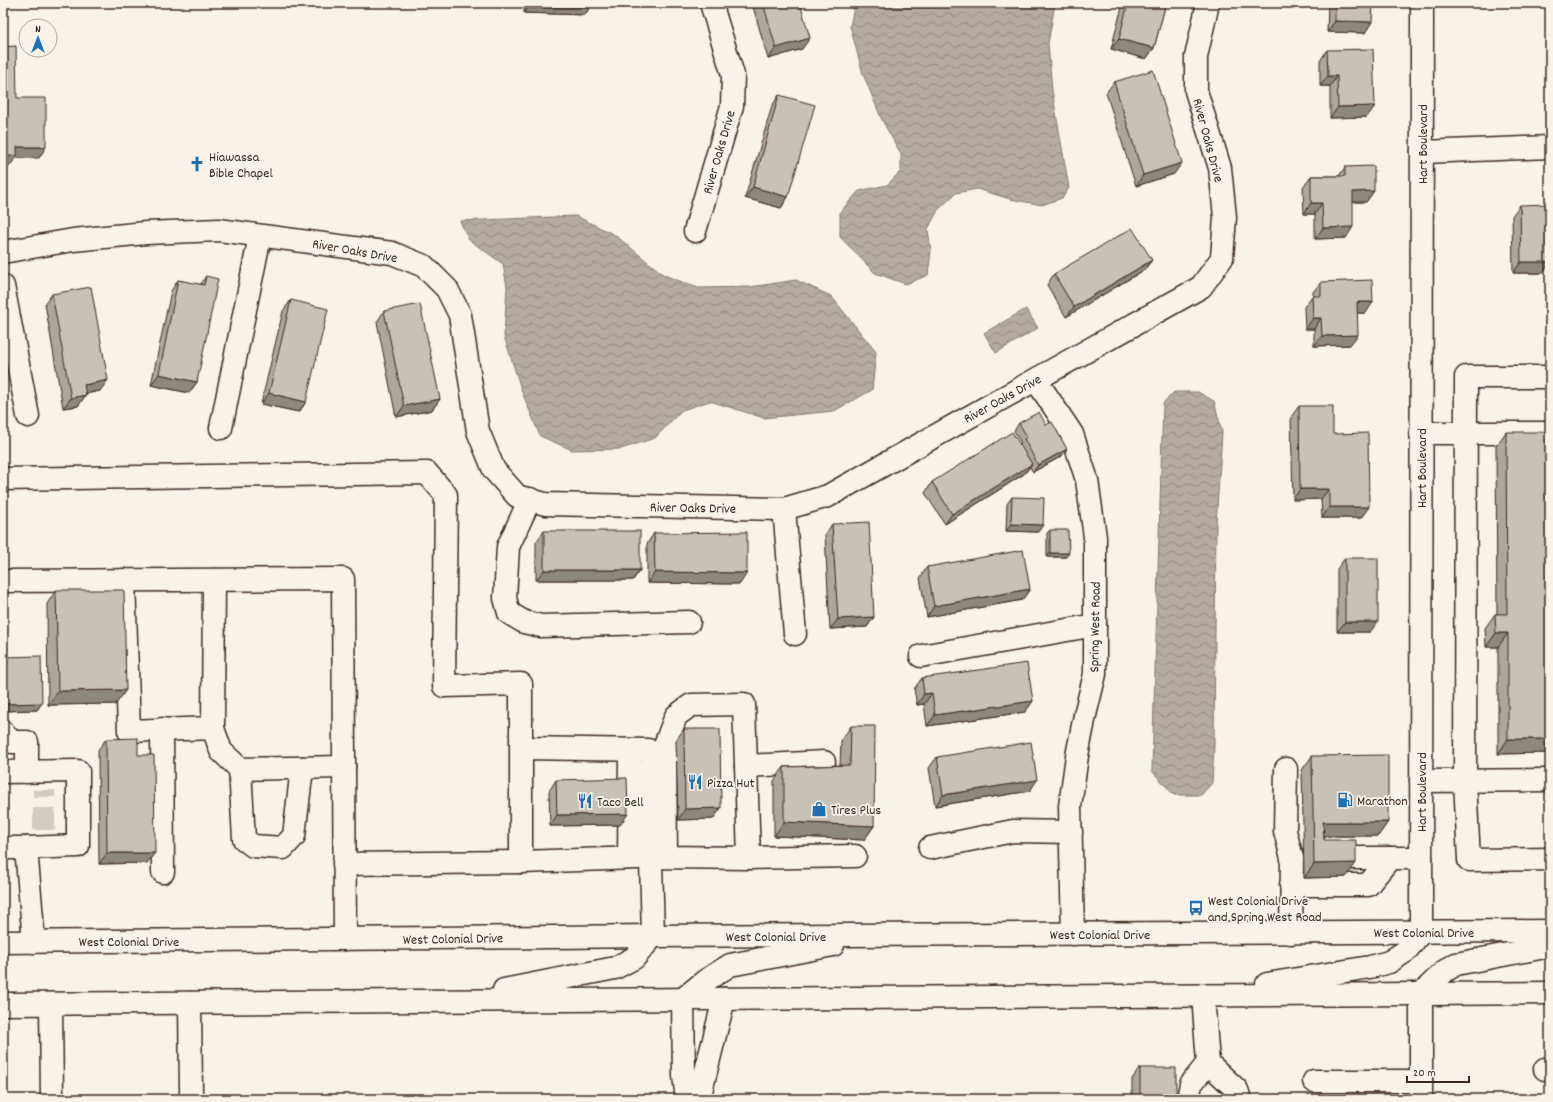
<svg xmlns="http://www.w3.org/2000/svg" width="1553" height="1102" viewBox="0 0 1553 1102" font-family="Dekko,sans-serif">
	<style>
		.water { fill: url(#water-waves); stroke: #84786c }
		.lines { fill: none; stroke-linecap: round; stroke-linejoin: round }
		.minor-tunnel { stroke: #d1cbc0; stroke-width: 22; stroke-dasharray: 22 11; stroke-linecap: butt }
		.minor-casing { stroke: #3b2a1e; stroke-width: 25 }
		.highway-casing { stroke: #3b2a1e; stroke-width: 25 }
		.minor { stroke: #f7f3e8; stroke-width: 22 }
		.highway { stroke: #f7f3e8; stroke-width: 22 }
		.wall { fill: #aca69d; stroke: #3b2a1e }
		.shaded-wall { fill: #8c877f; stroke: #3b2a1e }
		.building { fill: #c8c1b6; stroke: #3b2a1e }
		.labels { text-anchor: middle; stroke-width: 3.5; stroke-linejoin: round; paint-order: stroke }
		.street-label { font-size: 14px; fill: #3b2a1e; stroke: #f7f3e8 }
		.poi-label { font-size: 14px; fill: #3b2a1e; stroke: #f7f3e8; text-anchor: start }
	</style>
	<defs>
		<pattern id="water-waves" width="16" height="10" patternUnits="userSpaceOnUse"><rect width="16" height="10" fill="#b4aca0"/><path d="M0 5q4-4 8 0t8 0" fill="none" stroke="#948c82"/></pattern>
	</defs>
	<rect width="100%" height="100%" fill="#f7f3e8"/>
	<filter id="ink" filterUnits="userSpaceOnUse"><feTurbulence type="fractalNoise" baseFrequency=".025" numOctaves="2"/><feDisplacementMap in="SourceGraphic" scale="8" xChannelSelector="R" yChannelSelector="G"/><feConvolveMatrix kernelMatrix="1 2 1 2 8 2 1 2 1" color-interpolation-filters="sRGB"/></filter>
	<g filter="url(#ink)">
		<g class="water">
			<path d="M855 3H1055L1048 44 1052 90 1069 188 1062 198 1042 205 1010 199 977 189 956 193 938 210 928 229 931 251 928 275 906 284 875 273 840 237V212L859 191 887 185 901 171V154L882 120 863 74 850 26Z"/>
			<path d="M576 216 615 235 664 275 698 288 750 287 796 280 831 296 876 352 872 390 834 411 764 418 710 401 682 410 655 438 621 449 572 450 540 436 522 392 504 336 507 287 503 264 468 239 460 221Z"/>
			<path d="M1026 309 1038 328 996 353 984 333Z"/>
			<path d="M1174 392H1198L1214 401 1222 432 1216 524 1214 746 1212 783 1201 795H1174L1152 771 1163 403Z"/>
		</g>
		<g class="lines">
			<path class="minor-tunnel" d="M44 830V790"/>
			<g class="minor-casing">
				<g id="minor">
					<path d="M1422 152 1550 147"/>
					<path d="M695 231 732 106 733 75 711 3"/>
					<path d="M3 252 73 240 146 233 219 230 392 253 424 266 447 289 460 315 478 431 494 470 517 496 545 504 784 509 828 496 1201 287 1222 258 1225 217 1220 168 1196 91V57L1208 3"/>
					<path d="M3 286 28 416"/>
					<path d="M1550 377H1466L1465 781 1469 860 1550 859"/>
					<path d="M1036 380 1072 434 1087 480 1095 537V674L1085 715 1077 756 1070 806 1073 934"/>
					<path d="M221 428 260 236"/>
					<path d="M1421 433H1550"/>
					<path d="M3 479 427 473 446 495 444 686 521 684V862L666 857 749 858 744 704 691 705 676 716 665 745 666 857"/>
					<path d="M530 499 508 547 505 598 509 613 524 622 541 626 689 622"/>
					<path d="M784 509 795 634"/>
					<path d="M124 580 129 731 213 728 221 751 240 769 344 767"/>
					<path d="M3 581 343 579 345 939"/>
					<path d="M921 656 1095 625"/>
					<path d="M213 728 214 580"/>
					<path d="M162 729 163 872"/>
					<path d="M3 732 12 742H27V772"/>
					<path d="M522 748 648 750 653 936"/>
					<path d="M746 766 824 762"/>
					<path d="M240 769 244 839 253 846 283 848 294 836 302 768"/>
					<path d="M1286 769 1285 831 1292 858 1291 933"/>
					<path d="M3 772 78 771V846L26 848"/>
					<path d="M1421 781 1550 780"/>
					<path d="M3 848H26L34 942"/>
					<path d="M930 848 1013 831 1071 832"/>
					<path d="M629 858 630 750"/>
					<path d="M749 858 855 856"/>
					<path d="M1346 858H1390"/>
					<path d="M344 864 521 862"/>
					<path d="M1291 885H1368L1390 858H1421"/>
					<path d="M1421 932 1422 3"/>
					<path d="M1421 994V1099"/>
					<path d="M1203 995 1208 1063 1237 1090 1240 1099"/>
					<path d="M683 999 684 1076 687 1099"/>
					<path d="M190 1003 191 1093 193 1099"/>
					<path d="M51 1004 52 1099"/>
					<path d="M1545 1069H1550"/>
					<path d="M1314 1081H1421"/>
					<path d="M699 1099 724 999"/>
					<path d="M1188 1099 1191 1084 1208 1063"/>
				</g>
			</g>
			<g class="highway-casing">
				<g id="highway">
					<path d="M3 942 653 936 1550 931"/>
					<path d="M1267 984 1370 967 1389 962 1406 951 1421 932"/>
					<path d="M504 990 615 968 634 958 653 936"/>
					<path d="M1421 994 1445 971 1456 964 1550 946"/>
					<path d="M683 999 705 981 730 965 833 945"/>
					<path d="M3 1004 1550 993"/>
				</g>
			</g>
			<use href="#minor" class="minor"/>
			<use href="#highway" class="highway"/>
		</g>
		<g class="wall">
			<path d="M524 3H592L585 15 524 13Z"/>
			<path d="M752 3H800L802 49 768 59Z"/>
			<path d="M1123 3H1166L1154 48 1146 59 1111 49Z"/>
			<path d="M1328 3H1373L1365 33 1327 32Z"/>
			<path d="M1327 50 1367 117 1330 118V86H1320V61Z"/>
			<path d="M1114 82 1174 174 1136 186 1106 93Z"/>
			<path d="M779 95 788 197 781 208 745 198 772 106Z"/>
			<path d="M1345 167 1374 191 1366 202H1353L1346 238 1315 239V214H1304L1303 187 1311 176H1339Z"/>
			<path d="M1520 205 1550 262 1543 273H1513L1512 216Z"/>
			<path d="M1152 260 1144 270 1066 317 1047 285 1054 274Z"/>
			<path d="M206 276 197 382 189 393 151 385 171 291 178 280 200 285Z"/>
			<path d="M1321 282 1366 313H1357L1350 345 1314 346V329H1305L1304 307 1312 296H1313V292Z"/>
			<path d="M52 294 100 391 86 394 78 406 63 408 45 304Z"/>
			<path d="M291 300 306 402 299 412 261 404 283 311Z"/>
			<path d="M384 311 440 399 432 410 396 417 377 322Z"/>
			<path d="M1299 406 1333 434 1361 518H1322L1321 499 1293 500 1291 417Z"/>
			<path d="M1019 423 1062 456 1033 472 1030 467 1024 474 945 524 925 493 932 482 1020 444 1021 443 1014 431Z"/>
			<path d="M1506 432 1550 753 1498 754V647H1486L1485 628 1495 614H1497L1496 446Z"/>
			<path d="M1012 497 1038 532 1006 531 1007 504Z"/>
			<path d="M832 524 874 617 867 627 830 629 825 535Z"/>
			<path d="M1050 530 1066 557H1047V533Z"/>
			<path d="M544 531 640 570 633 580H536V542Z"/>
			<path d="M654 533 740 584 647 583V544Z"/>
			<path d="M1345 558 1370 632H1337V569Z"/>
			<path d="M927 567 1030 589 1022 600 927 617 920 578Z"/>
			<path d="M56 590 116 704 48 705 47 604Z"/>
			<path d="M3 657 42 703 37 710 3 711Z"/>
			<path d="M922 678 1033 701 1025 712 927 726 924 704 917 705 914 689Z"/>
			<path d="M851 726 874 826 864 840 774 836V781L784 767 840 765 841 741Z"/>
			<path d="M684 729 721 808 713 819 678 820 676 740Z"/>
			<path d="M106 739 138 755 147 863 99 864 98 750Z"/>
			<path d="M1312 756 1388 822 1378 836H1324V840L1346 877 1304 878 1302 770Z"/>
			<path d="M937 757 1030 791 935 806 929 768Z"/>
			<path d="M556 780 620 825 550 826 549 791Z"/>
			<path d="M1140 1068 1174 1099H1132V1079Z"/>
		</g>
		<g class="shaded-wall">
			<path d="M530 3H566L592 4 585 15 524 13Z"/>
			<path d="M1335 21 1372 22 1365 33 1327 32Z"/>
			<path d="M810 38 802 49 768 59 776 48Z"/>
			<path d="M1119 39 1154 48 1146 59 1111 49Z"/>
			<path d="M1328 76H1337L1330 86H1320Z"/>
			<path d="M1375 106 1367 117 1330 118 1338 107Z"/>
			<path d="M17 147H46L39 158H16L9 167H3V156Z"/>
			<path d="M1182 163 1174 174 1136 186 1143 175Z"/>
			<path d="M753 187 788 197 781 208 745 198Z"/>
			<path d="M1374 191 1366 202H1345L1353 192Z"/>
			<path d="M1311 203H1322L1315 214H1304Z"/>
			<path d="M1353 227 1346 238 1315 239 1323 228Z"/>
			<path d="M1152 260 1144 270 1066 317 1074 307Z"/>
			<path d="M1521 262H1550L1543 273H1513Z"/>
			<path d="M1357 302H1373L1366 313H1349Z"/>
			<path d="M1313 318H1321L1314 329H1305Z"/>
			<path d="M1358 335 1350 345 1314 346 1322 336Z"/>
			<path d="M159 374 197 382 189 393 151 385Z"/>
			<path d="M108 380 100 391 76 395 84 385Z"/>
			<path d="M269 393 306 402 299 412 261 404Z"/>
			<path d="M86 395 78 406 63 408 71 398Z"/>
			<path d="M440 399 432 410 396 417 404 406Z"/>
			<path d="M1067 449 1062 456 1033 472 1038 465Z"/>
			<path d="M1032 464 1024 474 945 524 952 514Z"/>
			<path d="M1300 489H1329L1321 499 1293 500Z"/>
			<path d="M1329 507H1369L1361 518H1322Z"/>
			<path d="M1011 524 1043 525 1038 532 1006 531Z"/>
			<path d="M1050 553H1069L1066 557H1047Z"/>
			<path d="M544 570H640L633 580H536Z"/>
			<path d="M655 572 747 573 740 584 647 583Z"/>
			<path d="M1030 589 1022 600 927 617 934 606Z"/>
			<path d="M874 617 867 627 830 629 838 619Z"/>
			<path d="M1345 622H1378L1370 632H1337Z"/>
			<path d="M1496 633H1508L1498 647H1486Z"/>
			<path d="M126 690 116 704 48 705 58 691Z"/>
			<path d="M932 693 924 704 917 705 924 694Z"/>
			<path d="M1033 701 1025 712 927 726 935 715Z"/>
			<path d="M42 703 37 710 3 711V706L5 704Z"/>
			<path d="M1508 739H1550V753L1498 754Z"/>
			<path d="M1037 780 1030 791 935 806 943 795Z"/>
			<path d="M721 808 713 819 678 820 685 809Z"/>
			<path d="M628 814 620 825 550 826 557 815Z"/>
			<path d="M784 822 874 826 864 840 774 836Z"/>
			<path d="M1323 822H1388L1378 836H1314Z"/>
			<path d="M107 853H155L147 863 99 864Z"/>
			<path d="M1356 863 1346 877 1304 878 1314 864Z"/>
			<path d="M1166 1096H1176L1174 1099H1164Z"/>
		</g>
		<g class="building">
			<path d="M566 3H592V4Z"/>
			<path d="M763 3H800L810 38 776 48Z"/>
			<path d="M1128 3H1166L1154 48 1119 39Z"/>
			<path d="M1335 3H1373L1372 22 1335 21Z"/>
			<path d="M16 46 17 98H46V147H17V156H3V47Z"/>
			<path d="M1373 49 1375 106 1338 107 1337 76H1328L1327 50Z"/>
			<path d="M1153 70 1182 163 1143 175 1114 82Z"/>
			<path d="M779 95 815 105 788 197 753 187Z"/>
			<path d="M1374 166V191L1353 192V227L1323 228 1322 203H1311V176H1345V167Z"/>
			<path d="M1550 204V262H1521L1520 205Z"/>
			<path d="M1132 228 1152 260 1074 307 1054 274Z"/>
			<path d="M206 276 218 279 197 382 159 374 178 280 204 285Z"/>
			<path d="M1372 280 1373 302H1357L1358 335 1322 336 1321 318H1313L1312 296H1321V282Z"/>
			<path d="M91 287 108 380 84 385 86 395 71 398 52 294Z"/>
			<path d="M291 300 328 309 306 402 269 393Z"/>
			<path d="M420 304 440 399 404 406 384 311Z"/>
			<path d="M1299 406H1333V434L1368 433 1369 507H1329V489H1300Z"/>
			<path d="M1039 412 1046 425 1052 422 1067 449 1038 465 1024 439 1027 437 1019 423Z"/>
			<path d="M1012 432 1032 464 952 514 932 482Z"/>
			<path d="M1506 432H1550V739H1508V633H1496L1495 614H1507Z"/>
			<path d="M1012 497 1044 498 1043 525 1011 524Z"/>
			<path d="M869 522 874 617 838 619 832 524Z"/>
			<path d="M1050 530H1068L1069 553H1050Z"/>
			<rect x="544" y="531" width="96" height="39"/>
			<path d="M747 532V573L655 572 654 533Z"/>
			<path d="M1023 550 1030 589 934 606 927 567Z"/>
			<rect x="1345" y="558" width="33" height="64"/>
			<path d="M56 590H124L126 690 58 691Z"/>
			<path d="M41 656 42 703 5 704 3 657Z"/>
			<path d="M1027 663 1033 701 935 715 932 693 924 694 922 678Z"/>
			<path d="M851 726H875L874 826 784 822V767L850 765Z"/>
			<path d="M684 729H720L721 808 685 809Z"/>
			<path d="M138 738V755H154L155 853H107L106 739Z"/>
			<path d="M1031 742 1037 780 943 795 937 757Z"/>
			<path d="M1388 755V822H1323L1324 840H1356V863L1314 864 1312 756Z"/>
			<path d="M627 778 628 814 557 815 556 780Z"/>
			<path d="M1140 1068H1176V1096H1166V1099H1140Z"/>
			<rect x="74" y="1097" width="24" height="2"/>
			<path d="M1270 1097 1383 1098V1099H1270Z"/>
		</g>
	</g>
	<defs>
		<g id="church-bare" transform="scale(1.2)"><path d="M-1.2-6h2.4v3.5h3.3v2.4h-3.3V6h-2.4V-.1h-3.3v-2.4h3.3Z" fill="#1f6fb2" stroke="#f7f3e8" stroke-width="2.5" paint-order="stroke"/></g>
		<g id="restaurant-bare" transform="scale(1.2)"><path d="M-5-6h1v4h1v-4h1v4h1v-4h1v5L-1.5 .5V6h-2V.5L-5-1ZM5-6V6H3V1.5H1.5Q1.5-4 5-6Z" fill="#1f6fb2" stroke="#f7f3e8" stroke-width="2.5" paint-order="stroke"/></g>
		<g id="fuel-bare" transform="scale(1.2)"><path d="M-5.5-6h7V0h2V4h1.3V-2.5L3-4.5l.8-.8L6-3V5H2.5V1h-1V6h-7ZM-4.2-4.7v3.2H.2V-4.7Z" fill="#1f6fb2" stroke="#f7f3e8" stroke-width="2.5" paint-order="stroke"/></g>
		<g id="shop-bare" transform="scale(1.2)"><path d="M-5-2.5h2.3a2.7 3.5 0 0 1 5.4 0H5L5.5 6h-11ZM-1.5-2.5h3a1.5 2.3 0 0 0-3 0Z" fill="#1f6fb2" stroke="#f7f3e8" stroke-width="2.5" paint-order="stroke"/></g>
		<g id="bus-bare" transform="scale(1.2)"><path d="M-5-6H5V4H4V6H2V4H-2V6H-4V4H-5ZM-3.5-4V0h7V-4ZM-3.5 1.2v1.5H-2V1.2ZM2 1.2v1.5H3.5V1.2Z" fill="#1f6fb2" stroke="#f7f3e8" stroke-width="2.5" paint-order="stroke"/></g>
	</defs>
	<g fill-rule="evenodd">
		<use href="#church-bare" x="197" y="164"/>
		<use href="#restaurant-bare" x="695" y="782"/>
		<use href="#fuel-bare" x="1345" y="800"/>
		<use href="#restaurant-bare" x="585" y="801"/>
		<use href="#shop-bare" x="819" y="809"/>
		<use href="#bus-bare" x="1196" y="908"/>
	</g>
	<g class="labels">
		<g class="street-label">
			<text transform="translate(1209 140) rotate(75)" y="5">River Oaks Drive</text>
			<text transform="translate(1422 144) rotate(-90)" y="5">Hart Boulevard</text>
			<text transform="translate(718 152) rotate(-74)" y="5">River Oaks Drive</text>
			<text transform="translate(355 250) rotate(10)" y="5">River Oaks Drive</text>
			<text transform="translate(1002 398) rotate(-29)" y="5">River Oaks Drive</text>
			<text transform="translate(1421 468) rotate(-90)" y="5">Hart Boulevard</text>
			<text transform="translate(693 507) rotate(1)" y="5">River Oaks Drive</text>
			<text transform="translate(1094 627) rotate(-89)" y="5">Spring West Road</text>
			<text transform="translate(1421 792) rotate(-90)" y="5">Hart Boulevard</text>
			<text x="1424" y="937">West Colonial Drive</text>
			<text x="1100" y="939">West Colonial Drive</text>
			<text x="776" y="941">West Colonial Drive</text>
			<text transform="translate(453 938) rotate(-1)" y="5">West Colonial Drive</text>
			<text x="129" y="946">West Colonial Drive</text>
		</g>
		<g class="poi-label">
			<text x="209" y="161">Hiawassa<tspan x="209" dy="16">Bible Chapel</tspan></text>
			<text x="707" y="787">Pizza Hut</text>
			<text x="1357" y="805">Marathon</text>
			<text x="597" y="806">Taco Bell</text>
			<text x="831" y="814">Tires Plus</text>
			<text x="1208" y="905">West Colonial Drive<tspan x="1208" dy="16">and Spring West Road</tspan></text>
		</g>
	</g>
	<rect width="1553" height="1102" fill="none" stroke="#f7f3e8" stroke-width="16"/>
	<rect x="8" y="8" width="1537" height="1086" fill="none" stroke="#3b2a1e" stroke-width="1.5" filter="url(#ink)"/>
	<g transform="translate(38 38)"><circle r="19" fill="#f7f3e8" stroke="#aca397"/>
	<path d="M0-3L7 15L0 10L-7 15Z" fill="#1f6fb2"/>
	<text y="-6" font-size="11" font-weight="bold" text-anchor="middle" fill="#3b2a1e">N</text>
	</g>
	<path d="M1407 1076v6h62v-6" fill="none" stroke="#3b2a1e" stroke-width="2"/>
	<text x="1413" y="1076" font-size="12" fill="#3b2a1e" stroke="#f7f3e8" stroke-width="3" paint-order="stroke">20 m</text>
</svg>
